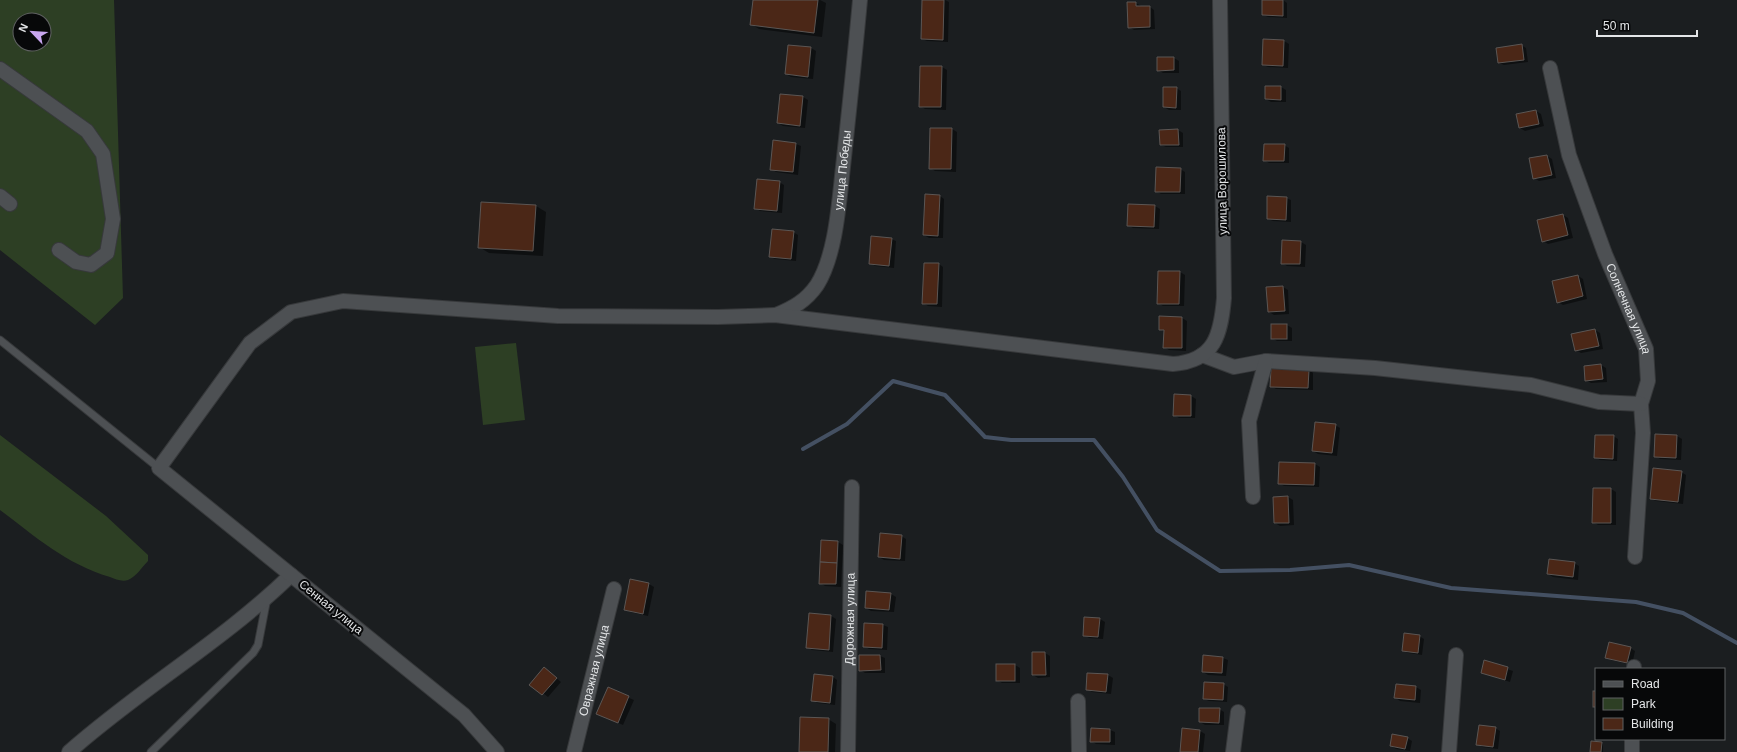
<svg xmlns="http://www.w3.org/2000/svg" width="1737" height="752" viewBox="0 0 1737 752" font-family="Arial,sans-serif">
	<style>
		.green { fill: #2d3f24; fill-rule: evenodd }
		.shadow { fill: #0007 }
		.lines { fill: none; stroke-linecap: round; stroke-linejoin: round }
		.stream { stroke: #445062; stroke-width: 4 }
		.building { fill: #4b2717; stroke: #5b5654 }
		.lane-casing { stroke: #37393b; stroke-width: 9 }
		.street-casing { stroke: #37393b; stroke-width: 16 }
		.lane { stroke: #4d5053; stroke-width: 7 }
		.street { stroke: #4d5053; stroke-width: 14 }
		.labels { text-anchor: middle; stroke-width: 4; stroke-linejoin: round; paint-order: stroke }
		.street-label { font-size: 12px; fill: #e4e6e8; stroke: #070809 }
	</style>
	<rect width="100%" height="100%" fill="#1b1e20"/>
	<g class="green">
		<path d="M0 0H114L123 298 95 325 0 250ZM20 20H44V44H20Z"/>
		<path d="M516 343 525 420 483 425 475 347Z"/>
		<path d="M0 435 106 516 148 555V561C142 567 136 577 128 580 122 582 115 579 110 577 66 564 36 537 0 510Z"/>
	</g>
	<g class="shadow">
		<path d="M754 0H820L826 3 822 37 759 29 751 24Z"/>
		<path d="M923 0H945L949 2 948 42 927 41 922 39Z"/>
		<path d="M1263 0H1283L1287 3V18L1268 17 1263 15Z"/>
		<path d="M1136 3 1141 6V7H1150L1154 10 1155 29 1134 30 1129 27Z"/>
		<path d="M1284 41 1289 44 1288 68 1268 67 1263 65Z"/>
		<path d="M1521 45 1526 48 1528 62 1504 65 1499 63Z"/>
		<path d="M789 46 811 48 816 51 813 79 791 77 786 74Z"/>
		<path d="M1158 58H1174L1179 61V73H1163L1158 70Z"/>
		<path d="M921 67H942L947 70 946 110 925 109 920 106Z"/>
		<path d="M1281 87 1286 90V102H1271L1266 99Z"/>
		<path d="M1176 88 1181 91V110H1169L1164 107Z"/>
		<path d="M803 97 808 100 805 128 783 126 778 123Z"/>
		<path d="M1536 111 1541 114 1544 126 1525 131 1520 128Z"/>
		<path d="M952 129 957 132 956 172 935 171 930 168Z"/>
		<path d="M1178 130 1183 133V147H1166L1161 145Z"/>
		<path d="M774 141 796 144 801 146 798 175 776 172 771 169Z"/>
		<path d="M1284 145 1289 148V163H1269L1264 160Z"/>
		<path d="M1547 156 1552 159 1556 178 1539 181 1534 178 1530 159Z"/>
		<path d="M1180 169 1185 172V194H1161L1156 191Z"/>
		<path d="M779 182 784 185 782 213 760 211 755 208Z"/>
		<path d="M940 196 944 199 943 238H929L924 235Z"/>
		<path d="M1286 198 1291 200V222L1273 221 1268 219Z"/>
		<path d="M536 206 546 212 543 256 489 253 479 247Z"/>
		<path d="M1155 206 1160 209 1159 229 1133 228 1128 225Z"/>
		<path d="M1563 215 1568 218 1573 238 1548 244 1543 241Z"/>
		<path d="M793 232 798 235 796 261 775 259 770 257Z"/>
		<path d="M891 239 896 241 894 268 875 266 870 263Z"/>
		<path d="M1301 242 1306 245 1305 267 1287 266 1282 263Z"/>
		<path d="M939 264 943 267 942 307 928 306 923 303Z"/>
		<path d="M1180 272 1185 275 1184 306H1163L1158 303Z"/>
		<path d="M1578 276 1583 279 1587 299 1563 305 1558 302Z"/>
		<path d="M1283 287 1288 290 1289 314 1274 315 1269 312 1268 288Z"/>
		<path d="M1160 317 1182 318 1187 321 1186 351 1169 350 1164 347 1165 332 1160 329Z"/>
		<path d="M1287 325 1292 328V341H1277L1272 338Z"/>
		<path d="M1595 330 1600 333 1603 349 1581 353 1576 350Z"/>
		<path d="M1601 365 1606 368 1607 382 1591 383 1586 380Z"/>
		<path d="M1309 370 1313 373V390L1276 389 1271 386Z"/>
		<path d="M1175 395 1191 396 1196 399 1195 418H1179L1174 415Z"/>
		<path d="M1335 425 1340 428 1337 456 1318 454 1313 451Z"/>
		<path d="M1613 436 1618 439 1617 461 1600 460 1595 457Z"/>
		<path d="M1677 436 1682 439 1681 460 1660 459 1655 456Z"/>
		<path d="M1315 464 1320 467 1319 487 1284 486 1279 483Z"/>
		<path d="M1681 472 1686 475 1683 504 1656 501 1651 499Z"/>
		<path d="M1611 489 1616 492V525H1598L1593 522Z"/>
		<path d="M1288 497 1293 500 1294 525 1280 526 1275 523Z"/>
		<path d="M901 536 906 539 905 561 884 560 879 557Z"/>
		<path d="M838 542 843 545 841 587 825 586 820 583Z"/>
		<path d="M1574 563 1579 566 1578 580 1553 577 1548 574Z"/>
		<path d="M649 584 654 587 648 616 630 612 625 609Z"/>
		<path d="M891 594 896 597 894 612 871 611 866 608Z"/>
		<path d="M810 614 831 616 836 619 833 652 812 650 807 647Z"/>
		<path d="M1100 619 1105 622 1103 639 1089 638 1084 635Z"/>
		<path d="M883 625 888 627 887 650 869 649 864 646Z"/>
		<path d="M1419 636 1424 639 1422 655 1408 653 1403 651Z"/>
		<path d="M1630 648 1635 651 1632 665 1611 660 1606 657Z"/>
		<path d="M1045 653 1050 656V677L1038 678 1033 675Z"/>
		<path d="M860 656H880L885 658V673H865L860 670Z"/>
		<path d="M1223 658 1228 660 1226 676 1208 675 1203 672Z"/>
		<path d="M1485 662 1513 671 1510 682 1482 673Z"/>
		<path d="M1015 665 1020 668V683H1002L997 680Z"/>
		<path d="M549 672 561 682 548 697 531 684Z"/>
		<path d="M1108 675 1113 678 1111 694 1092 692 1087 689Z"/>
		<path d="M833 677 837 680 835 705 817 703 813 700Z"/>
		<path d="M1223 684 1228 687 1227 702 1209 701 1204 699Z"/>
		<path d="M1397 685 1416 687 1421 690 1420 703 1400 701 1396 698Z"/>
		<path d="M608 689 634 700 623 725 598 714Z"/>
		<path d="M1219 709 1224 712V725H1205L1200 722Z"/>
		<path d="M828 719 836 724 835 752H800Z"/>
		<path d="M1495 728 1500 731 1498 749 1482 747 1477 744Z"/>
		<path d="M1092 729 1110 730 1115 732V745L1096 744 1091 741Z"/>
		<path d="M1200 731 1205 734 1203 752H1181Z"/>
		<path d="M1407 738 1412 741 1410 751 1396 749 1391 746Z"/>
		<path d="M1601 743 1603 744V752H1591Z"/>
	</g>
	<g class="lines">
		<path class="stream" d="M803 449 847 424 893 381 945 395 985 437 1011 440H1094L1123 477 1157 530 1220 571 1290 570 1349 565 1451 588 1636 602 1683 613 1737 643"/>
	</g>
	<g class="building">
		<path d="M753 0H818L814 33 750 25Z"/>
		<path d="M922 0H944L943 40 921 39Z"/>
		<path d="M1262 0H1283V16L1262 15Z"/>
		<path d="M1127 2H1136V6H1150V27L1128 28Z"/>
		<path d="M1263 39 1284 40 1283 66 1262 65Z"/>
		<path d="M1522 44 1524 60 1498 63 1496 48Z"/>
		<path d="M788 45 811 47 808 77 785 74Z"/>
		<path d="M1157 57H1174V70L1157 71Z"/>
		<path d="M920 66H942L941 107H919Z"/>
		<path d="M1265 86H1281V100L1265 99Z"/>
		<path d="M1163 87H1177L1176 108 1163 107Z"/>
		<path d="M780 94 803 96 800 126 777 123Z"/>
		<path d="M1536 110 1539 124 1519 128 1516 114Z"/>
		<path d="M930 128H952L951 169H929Z"/>
		<path d="M1178 129 1179 145H1160L1159 130Z"/>
		<path d="M773 140 796 143 793 172 770 170Z"/>
		<path d="M1264 144H1285L1284 161H1263Z"/>
		<path d="M1547 155 1552 175 1533 179 1529 158Z"/>
		<path d="M1156 167 1181 168 1180 192H1155Z"/>
		<path d="M757 179 780 181 777 211 754 209Z"/>
		<path d="M925 194 940 195 938 236 923 235Z"/>
		<path d="M1267 196 1287 197 1286 220 1267 219Z"/>
		<path d="M481 202 536 205 533 251 478 248Z"/>
		<path d="M1128 204 1155 205 1154 227 1127 226Z"/>
		<path d="M1563 214 1568 235 1542 242 1537 220Z"/>
		<path d="M772 229 794 231 791 259 769 257Z"/>
		<path d="M871 236 892 238 889 266 869 264Z"/>
		<path d="M1282 240 1301 241 1300 264H1281Z"/>
		<path d="M924 263H939L937 304H922Z"/>
		<path d="M1158 271H1180L1179 304H1157Z"/>
		<path d="M1578 275 1583 296 1557 303 1552 281Z"/>
		<path d="M1283 286 1285 311 1268 312 1266 287Z"/>
		<path d="M1159 316 1182 317V348H1163L1164 330H1159Z"/>
		<rect x="1271" y="324" width="16" height="15"/>
		<path d="M1595 329 1599 346 1575 351 1571 334Z"/>
		<path d="M1601 364 1603 379 1585 381 1584 366Z"/>
		<path d="M1271 368 1309 370 1308 388 1270 387Z"/>
		<path d="M1174 394 1191 395V416H1173Z"/>
		<path d="M1315 422 1336 424 1332 453 1312 451Z"/>
		<path d="M1655 434 1677 435 1676 458 1654 457Z"/>
		<path d="M1595 435H1614L1613 459 1594 458Z"/>
		<path d="M1279 462 1315 463 1314 485 1278 484Z"/>
		<path d="M1653 468 1682 471 1678 502 1650 499Z"/>
		<path d="M1593 488H1611V523H1592Z"/>
		<path d="M1288 496 1289 523H1274L1273 497Z"/>
		<path d="M880 533 902 535 900 559 878 557Z"/>
		<path d="M821 540 838 541 837 563 820 562Z"/>
		<path d="M1549 559 1575 562 1573 577 1547 574Z"/>
		<path d="M820 562 837 563 836 584H819Z"/>
		<path d="M630 579 649 583 643 614 624 610Z"/>
		<path d="M866 591 891 593 889 610 865 608Z"/>
		<path d="M809 613 831 615 829 650 806 648Z"/>
		<path d="M1084 617 1100 618 1098 637 1083 636Z"/>
		<path d="M864 623 883 624 882 648 863 647Z"/>
		<path d="M1404 633 1420 635 1418 653 1402 651Z"/>
		<path d="M1609 642 1631 647 1627 663 1605 658Z"/>
		<path d="M1032 652H1045L1046 675H1032Z"/>
		<path d="M859 655H880L881 670 859 671Z"/>
		<path d="M1203 655 1223 657 1222 673 1202 672Z"/>
		<path d="M1484 660 1508 667 1505 680 1481 673Z"/>
		<rect x="996" y="664" width="19" height="17"/>
		<path d="M544 667 557 678 542 695 529 685Z"/>
		<path d="M1087 673 1108 674 1106 692 1086 690Z"/>
		<path d="M814 674 833 676 830 703 811 701Z"/>
		<path d="M1204 682 1224 683 1223 700 1203 699Z"/>
		<path d="M1396 684 1416 686 1415 700 1394 698Z"/>
		<path d="M608 687 629 696 618 723 596 714Z"/>
		<rect x="1593" y="691" width="3" height="16"/>
		<path d="M1199 708H1220L1219 723 1199 722Z"/>
		<path d="M800 717 829 718 828 752H799Z"/>
		<path d="M1479 725 1496 727 1493 747 1476 745Z"/>
		<path d="M1091 728 1110 729V742H1090Z"/>
		<path d="M1182 728 1200 730 1198 752H1180Z"/>
		<path d="M1392 734 1408 737 1405 749 1390 746Z"/>
		<path d="M1591 741 1602 742 1601 752H1590Z"/>
	</g>
	<g class="lines">
		<g class="lane-casing">
			<g id="lane">
				<path d="M0 340 159 468"/>
				<path d="M151 752 253 653 258 645 267 598"/>
			</g>
		</g>
		<g class="street-casing">
			<g id="street">
				<path id="s1" d="M1550 68 1569 155 1605 254 1646 349 1648 381 1641 404 1643 433 1635 557"/>
				<path d="M0 69 87 131 103 154 113 219 107 253 91 265 76 262 59 250"/>
				<path d="M0 196 10 204"/>
				<path id="s2" d="M776 315C793 308 806 301 817 285 836 255 839 202 843 167 849 111 855 56 860 0"/>
				<path d="M1202 355 1234 367 1266 361 1375 368 1531 385 1599 402 1641 404"/>
				<path d="M1253 497 1249 421 1266 361"/>
				<path d="M1634 669V667"/>
				<path d="M1078 701 1079 752"/>
				<path d="M69 752C140 689 223 641 291 575"/>
				<path d="M497 752 464 715 159 468 250 343 291 312 343 301 558 316 718 317 775 315 1173 364C1215 361 1221 334 1224 298L1220 0"/>
				<path id="s3" d="M574 752 614 589"/>
				<path id="s4" d="M848 752 852 487"/>
				<path d="M1233 752 1238 712"/>
				<path d="M1449 752 1456 655"/>
				<path d="M1632 752V739"/>
			</g>
		</g>
		<use href="#lane" class="lane"/>
		<use href="#street" class="street"/>
	</g>
	<g class="labels">
		<g class="street-label">
			<text dy="4" stroke="none"><textPath href="#s2" startOffset="170">улица Победы</textPath></text>
			<text transform="translate(1222 181) rotate(-91)" y="4">улица Ворошилова</text>
			<text dy="4" stroke="none"><textPath href="#s1" startOffset="254">Солнечная улица</textPath></text>
			<text transform="translate(331 607) rotate(39)" y="4">Сенная улица</text>
			<text dy="4" stroke="none"><textPath href="#s4" startOffset="133">Дорожная улица</textPath></text>
			<text dy="4" stroke="none"><textPath href="#s3" startOffset="84">Овражная улица</textPath></text>
		</g>
	</g>
	<rect x="1595" y="668" width="130" height="72" fill="#070809" stroke="#5f6162"/>
	<rect x="1603" y="681" width="20" height="6" fill="#4d5053" stroke="#5f6162"/>
	<text x="1631" y="688" font-size="12" fill="#e4e6e8">Road</text>
	<rect x="1603" y="698" width="20" height="12" fill="#2d3f24" stroke="#5f6162"/>
	<text x="1631" y="708" font-size="12" fill="#e4e6e8">Park</text>
	<rect x="1603" y="718" width="20" height="12" fill="#4b2717" stroke="#5f6162"/>
	<text x="1631" y="728" font-size="12" fill="#e4e6e8">Building</text>
	<g transform="translate(32 32) rotate(295)"><circle r="19" fill="#070809" stroke="#5f6162"/>
	<path d="M0-3L7 15L0 10L-7 15Z" fill="#c8a6ef"/>
	<text y="-6" font-size="11" font-weight="bold" text-anchor="middle" fill="#e4e6e8">N</text>
	</g>
	<path d="M1597 30v6h100v-6" fill="none" stroke="#e4e6e8" stroke-width="2"/>
	<text x="1603" y="30" font-size="12" fill="#e4e6e8" stroke="#070809" stroke-width="3" paint-order="stroke">50 m</text>
</svg>
